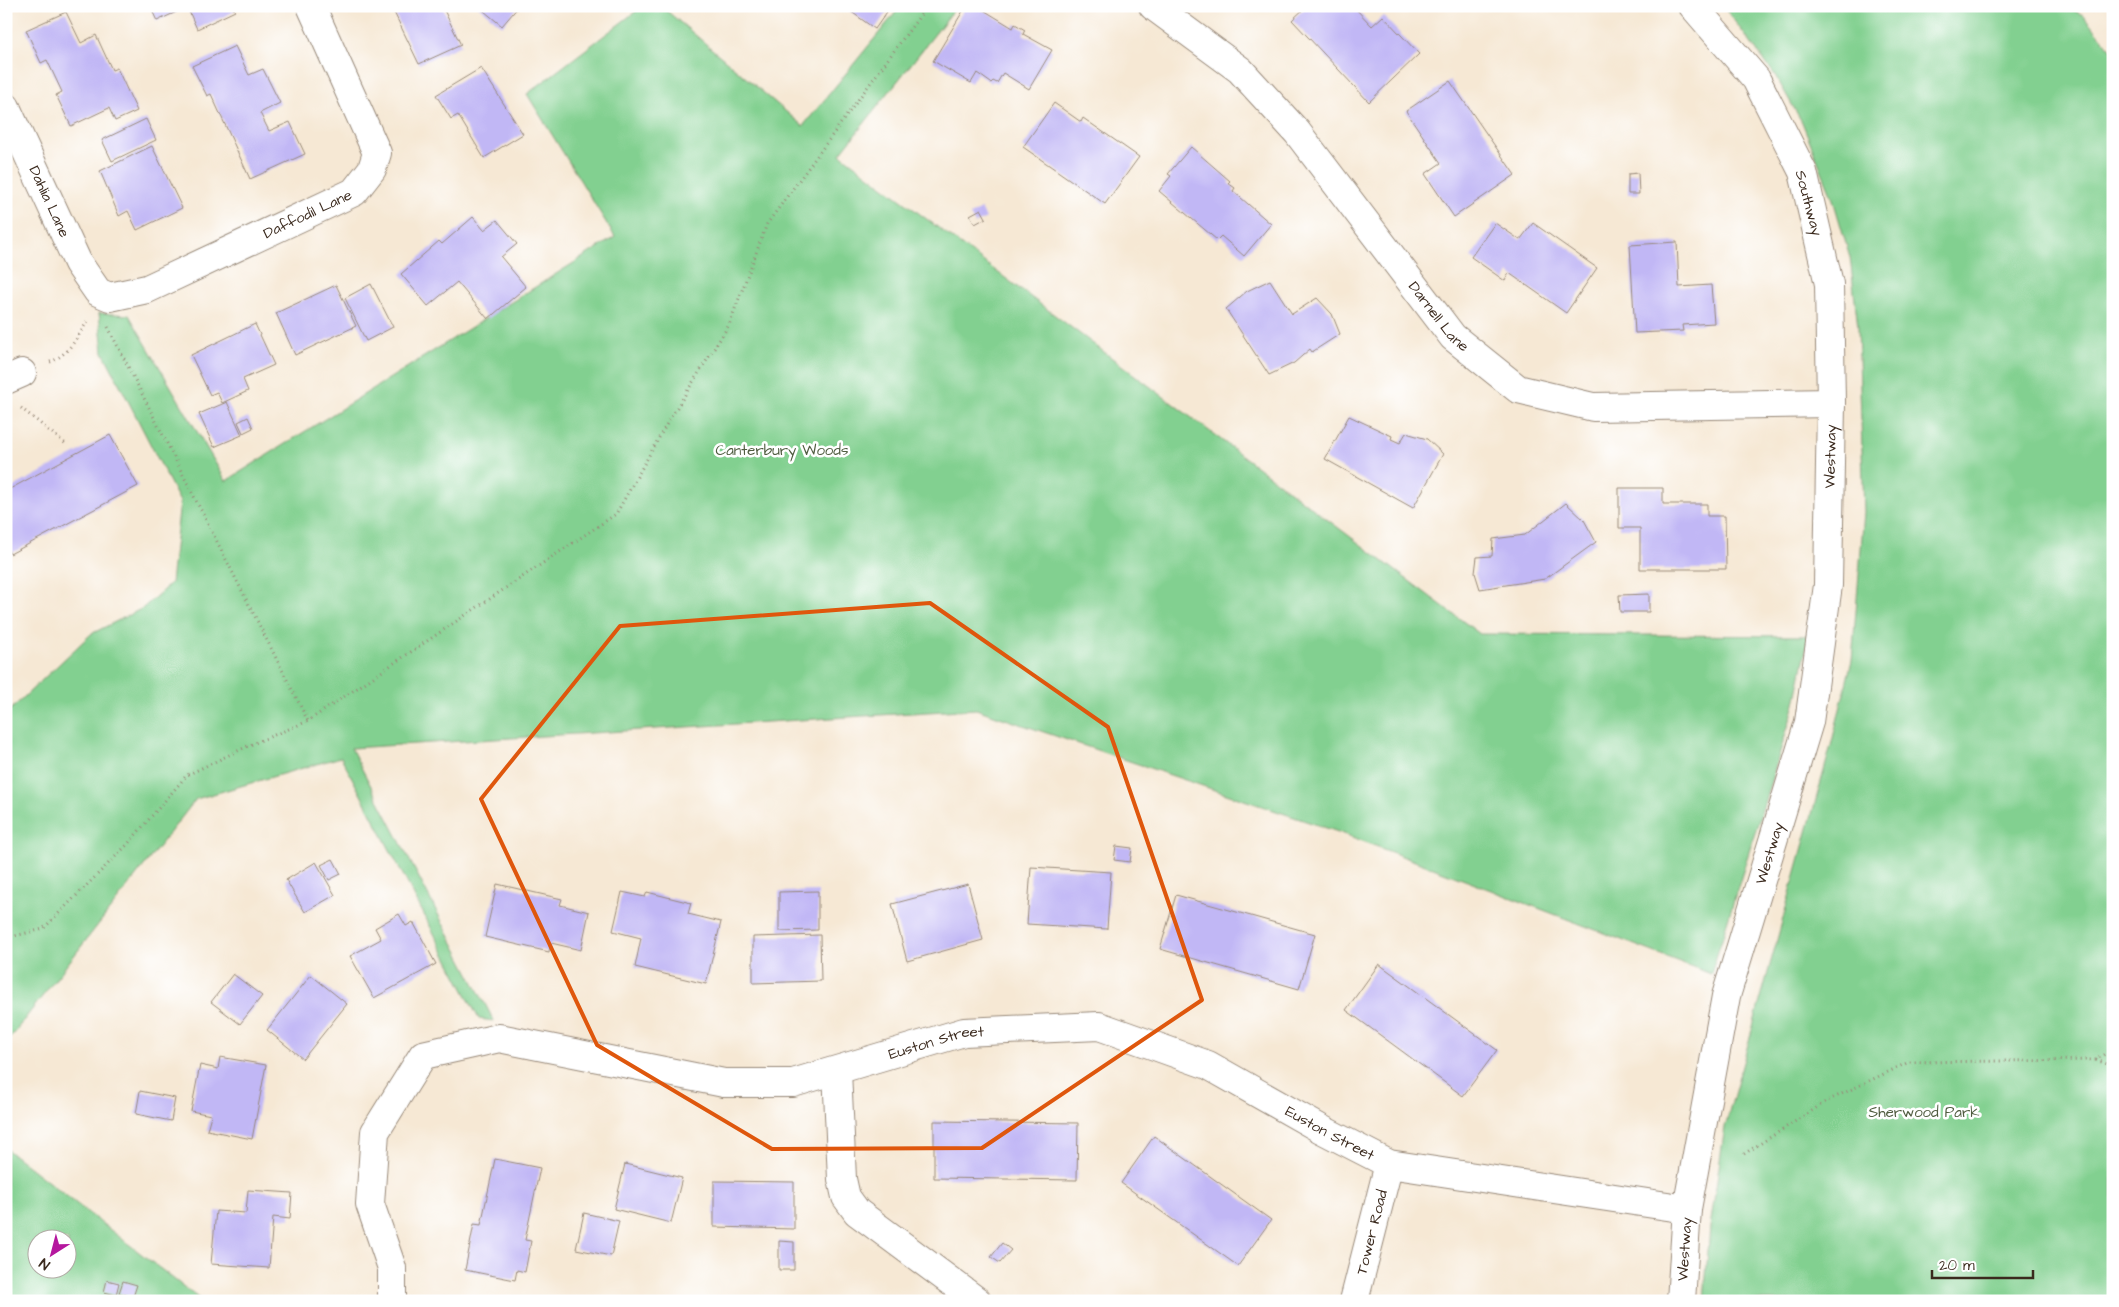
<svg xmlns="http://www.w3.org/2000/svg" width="2119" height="1307" viewBox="0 0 2119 1307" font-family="'Architects Daughter',sans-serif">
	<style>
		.green { fill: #82d090; stroke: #5e7d57; fill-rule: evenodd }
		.building { fill: #c1b7f5 }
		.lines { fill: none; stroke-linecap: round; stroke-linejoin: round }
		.minor-casing { stroke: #988979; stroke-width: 30 }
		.path { stroke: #988979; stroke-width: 3; stroke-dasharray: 1 4; stroke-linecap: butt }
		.minor { stroke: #fff; stroke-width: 28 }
		.marked { fill: none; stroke: #df570d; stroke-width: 4; stroke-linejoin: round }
		.labels { text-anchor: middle; stroke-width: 5; stroke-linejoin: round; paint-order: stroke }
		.street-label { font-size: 15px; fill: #3b2a1e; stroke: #fff }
		.park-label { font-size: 15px; fill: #505c40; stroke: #fff }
	</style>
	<rect width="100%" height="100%" fill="#fff"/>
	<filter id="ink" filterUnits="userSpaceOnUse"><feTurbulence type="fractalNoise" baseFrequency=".02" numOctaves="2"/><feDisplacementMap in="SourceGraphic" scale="10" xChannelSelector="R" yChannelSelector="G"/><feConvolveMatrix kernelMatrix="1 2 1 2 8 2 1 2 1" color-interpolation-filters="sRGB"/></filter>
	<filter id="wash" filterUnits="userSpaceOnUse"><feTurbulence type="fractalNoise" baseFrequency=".0096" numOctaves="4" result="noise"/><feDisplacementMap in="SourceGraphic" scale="20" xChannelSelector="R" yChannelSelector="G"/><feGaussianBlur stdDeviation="1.12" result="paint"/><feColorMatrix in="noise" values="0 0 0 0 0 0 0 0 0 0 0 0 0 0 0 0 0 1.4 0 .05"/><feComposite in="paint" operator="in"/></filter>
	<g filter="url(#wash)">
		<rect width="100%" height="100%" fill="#f6e8d4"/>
		<g class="green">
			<path d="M643 6H661L803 126 901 6H957L840 154 1480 634 1809 636 1795 704 1711 974 1344 834 976 709 351 748 494 1021 479 1019 341 757 196 799 6 1043V714L91 634 143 608 171 583 180 502 103 352 99 313 129 315 226 481 615 237 527 94Z"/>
			<path d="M1723 6H2065L2083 15 2113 51V1301H1704L1710 1227 1725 1127 1832 742 1852 660 1864 512 1858 327 1850 257 1832 196 1802 122 1775 75Z"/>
			<path d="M6 1149 202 1301H6ZM38 1240H68V1270H38Z"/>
		</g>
		<g id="blocks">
			<g class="building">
				<path d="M150 6H232L235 11 197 29 187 7 157 21Z"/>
				<path d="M391 6H442L461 45 419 64Z"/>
				<path d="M478 6H519L502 26Z"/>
				<path d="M836 6H891L875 29 846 8 844 12Z"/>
				<path d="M966 6H977L1013 28 1015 24 1025 30 1023 34 1052 50 1029 89 1003 73 997 83 993 81 991 83 977 73 971 83 933 61Z"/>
				<path d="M1307 6H1353L1372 26 1383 16 1419 54 1369 102 1292 20Z"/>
				<path d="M66 12 81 43 96 35 112 70 117 68 137 111 115 121 109 108 71 126 56 95 62 92 47 60 41 63 26 30Z"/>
				<path d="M235 46 249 75 263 69 280 103 260 113 269 131 290 122 305 154 250 179 211 94 207 96 192 66Z"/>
				<path d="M481 68 523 134 484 158 458 115 451 119 436 95Z"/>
				<path d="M1450 81 1515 175 1454 217 1425 174 1441 163 1406 111Z"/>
				<path d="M1054 103 1081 122 1083 118 1139 157 1105 204 1023 147Z"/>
				<path d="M146 119 156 140 112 161 102 140Z"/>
				<path d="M152 146 182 208 137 230 128 211 119 216 100 171Z"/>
				<path d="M1191 147 1230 181 1228 183 1235 188 1233 191 1271 224 1244 256 1221 236 1217 240 1159 191 1171 176 1168 174Z"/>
				<path d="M1638 173 1639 194H1628V174Z"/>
				<path d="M981 209 986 218 975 224 970 215Z"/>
				<path d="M473 217 484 230 497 220 517 244 501 257 526 287 488 319 457 282 428 306 401 274 439 241 442 244Z"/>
				<path d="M1495 223 1520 240 1533 223 1597 268 1566 313 1509 273 1505 281 1471 257Z"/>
				<path d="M1677 242 1679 287 1711 285 1714 323 1682 325 1683 331 1635 333 1630 245Z"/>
				<path d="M1270 280 1292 314 1317 298 1332 314 1340 334 1312 352 1310 349 1294 363 1269 375 1226 309 1247 291Z"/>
				<path d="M371 284 393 327 366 341 345 298Z"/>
				<path d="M336 285 356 326 295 355 276 313Z"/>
				<path d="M255 324 274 365 243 379 248 391 222 403 217 392 210 395 191 355Z"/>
				<path d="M227 402 242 435 214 447 199 414Z"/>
				<path d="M1349 416 1392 436 1391 439 1400 443 1406 433 1427 439 1443 454 1413 508 1325 459Z"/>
				<path d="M248 417 253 428 243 433 238 422Z"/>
				<path d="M110 435 138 486 10 554 6 547V491Z"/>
				<path d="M1619 488H1663V504H1707V516H1725L1726 569H1640V528H1619Z"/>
				<path d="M1566 503 1584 520 1596 542 1545 579 1480 589 1475 573 1477 557 1492 556 1493 539 1525 535Z"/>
				<path d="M1649 594V612H1620L1619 595Z"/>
				<path d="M1116 846 1132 848 1130 862 1114 860Z"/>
				<path d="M333 859 341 874 329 880 321 865Z"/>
				<path d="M316 862 335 895 305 912 286 880Z"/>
				<path d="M1031 867 1111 872 1107 929 1027 924Z"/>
				<path d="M497 884 562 899 560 905 589 912 581 950 551 943 549 952 485 937Z"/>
				<path d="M968 884 983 940 907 961 892 904Z"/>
				<path d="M818 891V930L779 931V892Z"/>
				<path d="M622 892 645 897 647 892 691 903 688 914 721 922 706 984 635 967 641 938 613 931Z"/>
				<path d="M1176 895 1315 934 1299 989 1160 949Z"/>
				<path d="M399 914 406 926 413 922 436 964 374 998 350 956 381 939 375 928Z"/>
				<path d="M820 935 821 981 753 983V937Z"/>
				<path d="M1379 964 1497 1050 1463 1096 1346 1010Z"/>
				<path d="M233 974 262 996 240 1024 211 1002Z"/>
				<path d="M311 975 347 1004 303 1059 267 1030Z"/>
				<path d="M220 1057 266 1065 252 1139 207 1130 211 1115 191 1111 200 1065 218 1069Z"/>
				<path d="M140 1091 175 1098 171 1121 136 1114Z"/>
				<path d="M934 1121 1078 1123 1077 1180 934 1178Z"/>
				<path d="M1154 1136 1271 1220 1238 1266 1121 1183Z"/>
				<path d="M495 1159 540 1168 525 1240 531 1241 525 1272 517 1270 515 1280 465 1270 474 1224 481 1225Z"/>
				<path d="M625 1164 682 1178 671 1223 614 1209Z"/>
				<path d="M714 1181 794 1182V1229L714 1227Z"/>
				<path d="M248 1190 292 1193 290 1219 273 1217 269 1268 211 1264 216 1211 246 1213Z"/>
				<path d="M584 1213 619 1221 611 1256 576 1249Z"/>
				<path d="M779 1241 794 1242V1270H779Z"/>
				<path d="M1002 1243 1011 1250 1000 1263 991 1257Z"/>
				<path d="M107 1280 119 1283 116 1295 104 1292Z"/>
				<path d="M123 1281 137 1285 133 1297 119 1293Z"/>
			</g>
		</g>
	</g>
	<g filter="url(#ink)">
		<use href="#blocks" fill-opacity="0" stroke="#988979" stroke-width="1"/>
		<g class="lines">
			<g class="minor-casing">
				<g id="minor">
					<path id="s1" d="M1153 6 1240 70 1297 132 1453 337 1518 389 1593 407 1831 403"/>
					<path id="s2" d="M6 107 78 263 98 292 110 297 147 289 354 192 372 169 377 153 311 6"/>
					<path d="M6 380 22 373"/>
					<path d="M837 1071 842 1179 846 1197 857 1212 977 1301"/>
					<path id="s3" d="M392 1301V1268L370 1204 375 1132 423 1055 499 1038 724 1083H793L964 1032 1099 1026 1208 1065 1321 1129 1389 1164 1687 1209"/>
					<path id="s4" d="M1354 1301 1389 1164"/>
					<path id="s5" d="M1681 1301 1687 1209 1726 996 1809 722 1828 585 1831 403 1829 284 1803 172 1756 79 1693 6"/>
				</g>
			</g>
			<g class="path">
				<path d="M108 327 308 721"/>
				<path d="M50 362C68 355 77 338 87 322"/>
				<path d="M21 408 67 445"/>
				<path d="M6 938 43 929 127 845 187 775 250 745 308 721 616 514 669 420 729 325 767 224 927 6"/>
				<path d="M2096 1060 2113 1066"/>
				<path d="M1744 1154 1827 1101 1909 1062 2096 1060 2113 1048"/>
			</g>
			<use href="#minor" class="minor"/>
		</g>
	</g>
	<path class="marked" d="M930 603 1108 727 1202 1000 982 1148 772 1149 597 1045 481 799 620 626Z"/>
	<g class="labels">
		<g class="street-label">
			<text dy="5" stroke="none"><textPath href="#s2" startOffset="104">Dahlia Lane</textPath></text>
			<text transform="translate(1809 203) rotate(75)" y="5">Southway</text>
			<text dy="5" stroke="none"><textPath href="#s2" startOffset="435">Daffodil Lane</textPath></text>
			<text dy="5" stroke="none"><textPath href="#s1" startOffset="425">Darnell Lane</textPath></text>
			<text dy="5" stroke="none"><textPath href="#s5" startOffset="862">Westway</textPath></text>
			<text dy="5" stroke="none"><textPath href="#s5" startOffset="458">Westway</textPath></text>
			<text dy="5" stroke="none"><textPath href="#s3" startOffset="789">Euston Street</textPath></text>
			<text dy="5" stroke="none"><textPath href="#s3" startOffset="1209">Euston Street</textPath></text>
			<text dy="5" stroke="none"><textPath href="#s4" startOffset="71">Tower Road</textPath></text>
			<text dy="5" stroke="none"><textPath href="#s5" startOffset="52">Westway</textPath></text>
		</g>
		<g class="park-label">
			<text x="782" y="455">Canterbury Woods</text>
			<text x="1924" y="1117">Sherwood Park</text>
		</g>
	</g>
	<rect width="2119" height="1307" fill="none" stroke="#fff" stroke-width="25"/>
	<g transform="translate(52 1254) rotate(216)"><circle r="24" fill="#ffffff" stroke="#b1aaa5"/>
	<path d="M0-4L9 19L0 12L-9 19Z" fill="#b5179e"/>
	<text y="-8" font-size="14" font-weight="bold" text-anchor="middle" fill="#3b2a1e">N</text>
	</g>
	<path d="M1932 1270v8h101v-8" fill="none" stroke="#3b2a1e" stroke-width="2.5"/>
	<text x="1939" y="1270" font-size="15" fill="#3b2a1e" stroke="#ffffff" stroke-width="4" paint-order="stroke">20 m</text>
</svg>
